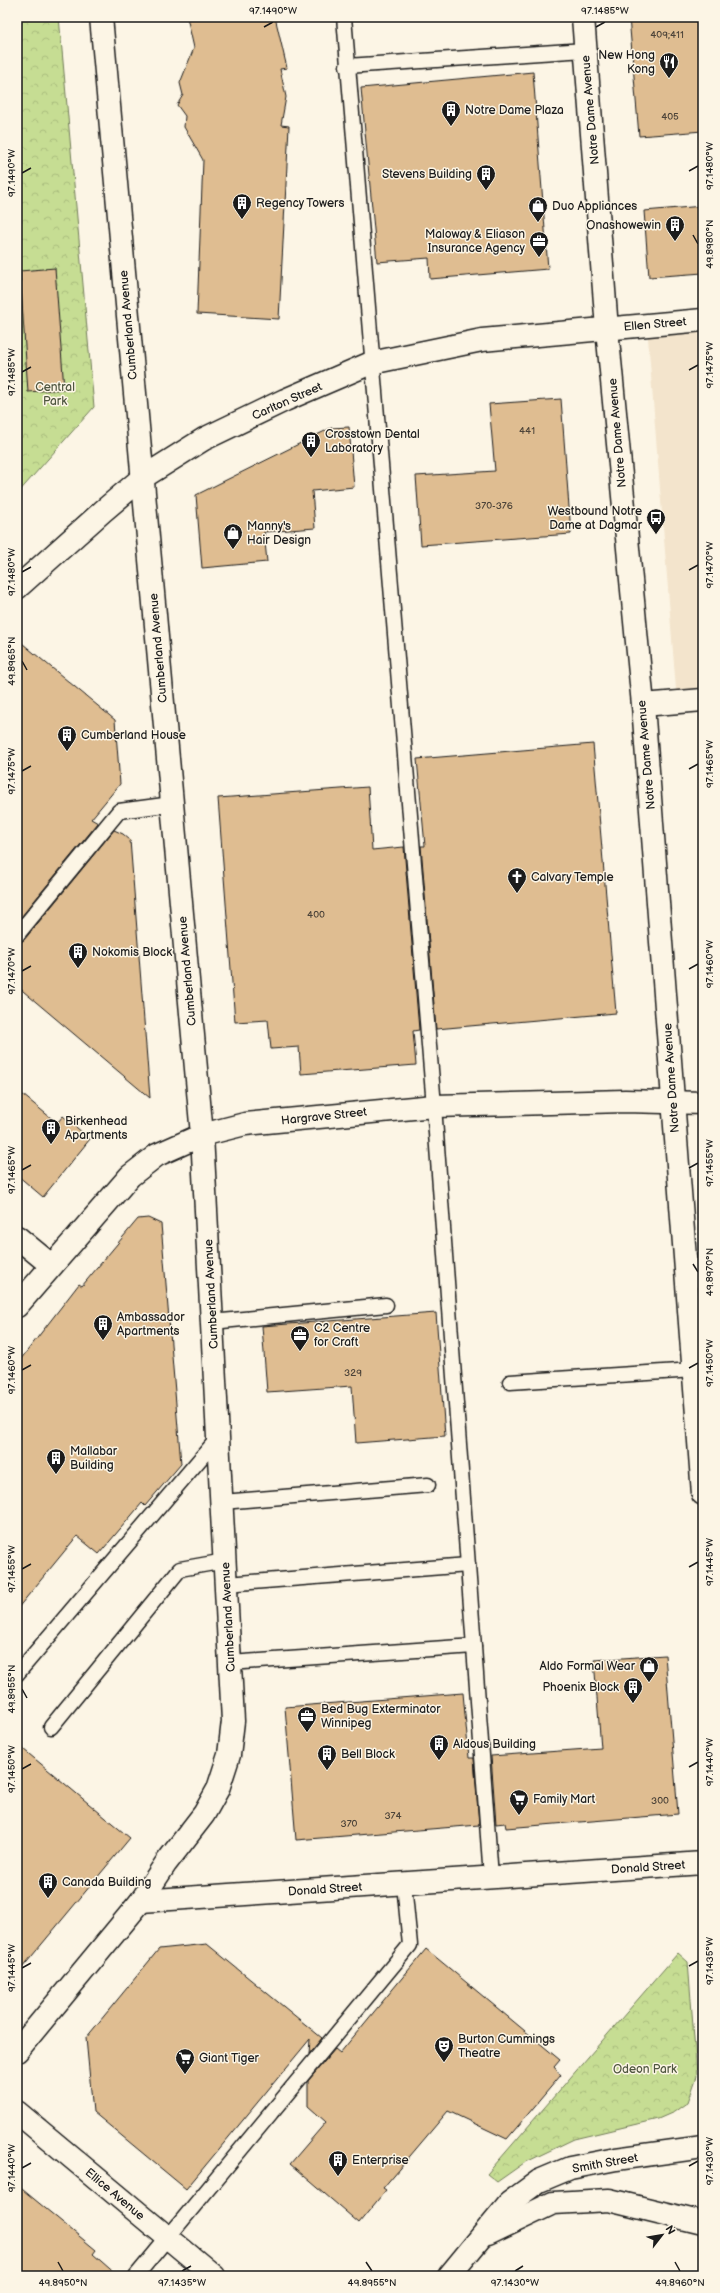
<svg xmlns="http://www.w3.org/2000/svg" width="720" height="2293" viewBox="0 0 720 2293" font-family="'Balsamiq Sans',sans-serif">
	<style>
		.built { fill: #f3e4cc }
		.forest { fill: url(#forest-crowns); stroke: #717c58 }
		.building { fill: #dfbd91; stroke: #1c1c1c }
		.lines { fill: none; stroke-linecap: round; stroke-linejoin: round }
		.lane-casing { stroke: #1c1c1c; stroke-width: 17 }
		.street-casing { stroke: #1c1c1c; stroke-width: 25 }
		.secondary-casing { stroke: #1c1c1c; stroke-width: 25 }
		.primary-casing { stroke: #1c1c1c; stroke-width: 25 }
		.lane { stroke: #fcf5e5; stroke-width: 14 }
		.street { stroke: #fcf5e5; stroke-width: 22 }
		.secondary { stroke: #fcf5e5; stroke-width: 22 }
		.primary { stroke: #fcf5e5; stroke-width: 22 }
		.ticks { fill: none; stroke: #1c1c1c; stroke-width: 1.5 }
		.labels { text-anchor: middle; stroke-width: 3; stroke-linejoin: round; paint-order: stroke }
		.number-label { font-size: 10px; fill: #4d4439 }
		.poi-label { font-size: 12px; fill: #1c1c1c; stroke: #fcf5e5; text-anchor: start }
		.street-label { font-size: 12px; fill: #1c1c1c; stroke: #fcf5e5 }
		.park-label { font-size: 12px; fill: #4f5640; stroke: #fcf5e5 }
		.neatline { fill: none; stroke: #1c1c1c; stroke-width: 1.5 }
		.ticks-label { font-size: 10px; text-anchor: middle; fill: #1c1c1c }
	</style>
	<defs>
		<pattern id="forest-crowns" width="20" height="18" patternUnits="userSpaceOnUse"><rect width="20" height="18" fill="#c6dd93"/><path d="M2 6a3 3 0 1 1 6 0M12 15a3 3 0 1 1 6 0" fill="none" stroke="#aabd7e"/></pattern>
	</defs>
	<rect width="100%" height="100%" fill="#fcf5e5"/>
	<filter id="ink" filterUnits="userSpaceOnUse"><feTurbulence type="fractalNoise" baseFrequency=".025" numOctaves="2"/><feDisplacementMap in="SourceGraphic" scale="8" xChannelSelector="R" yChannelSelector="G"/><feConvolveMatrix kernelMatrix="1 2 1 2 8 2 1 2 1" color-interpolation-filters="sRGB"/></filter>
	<g filter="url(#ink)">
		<path class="built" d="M703 320V700L677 702 647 325Z"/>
		<g class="forest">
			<path d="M17 17H59L94 407 17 494Z"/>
			<path d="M678 1953 688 1962 697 2076 688 2102 674 2112 658 2119 574 2139 524 2163 497 2182 487 2174Z"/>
		</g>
		<g class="building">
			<path d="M187 17H275L287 68 280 69 286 97 281 125 289 126 279 319 197 314 203 160 184 127 185 116 177 105 183 95 180 83 194 48Z"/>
			<path d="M629 17H703V131L639 136Z"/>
			<path d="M533 72 548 269 430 279 429 258 377 262 361 88Z"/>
			<path d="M703 206V273L649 277 644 211Z"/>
			<path d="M55 268 64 389 28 392 20 271Z"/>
			<path d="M561 399 571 534 421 545 416 476 495 471 489 404Z"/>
			<path d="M349 427 354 487 312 491 315 528 264 532 267 562 202 568 196 495 331 428Z"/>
			<path d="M17 639 115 720 120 784 91 819 98 823 17 922Z"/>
			<path d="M593 744 616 1013 436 1029 421 846H425L417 759Z"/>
			<path d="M368 787 372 850 404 847 419 1030 413 1031 416 1065 301 1074 299 1047 271 1049 268 1020 235 1022 218 798Z"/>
			<path d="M114 830 123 834 130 840 150 1098 17 986V943L24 940Z"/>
			<path d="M17 1090 57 1123 63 1116 90 1139 43 1197 17 1175Z"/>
			<path d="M148 1218 161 1224 181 1464 145 1506 142 1503 99 1554 77 1536 17 1609V1364L79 1284 82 1286 138 1219Z"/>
			<path d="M436 1313 445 1436 356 1443 352 1386 267 1392 262 1326Z"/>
			<path d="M665 1655 678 1814 506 1828 505 1823 496 1824 491 1756 601 1748 594 1660Z"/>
			<path d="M463 1693 469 1758H474L479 1825 296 1840 285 1707Z"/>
			<path d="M17 1744 130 1838 17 1974Z"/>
			<path d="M207 1944 322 2038 309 2054 310 2039 186 2189 93 2112 86 2038 159 1949Z"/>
			<path d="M426 1949 560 2060 554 2067 561 2075 507 2139 448 2111 383 2188 386 2190 359 2223 290 2164 326 2122 308 2106V2081L335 2049 340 2053Z"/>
			<path d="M17 2185 96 2250 93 2254 118 2276H17Z"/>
		</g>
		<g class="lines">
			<g class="lane-casing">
				<g id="lane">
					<path d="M344 17 434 1106 491 1877"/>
					<path d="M347 66 585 50"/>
					<path d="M17 935 119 811 172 804"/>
					<path d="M212 1322 386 1305"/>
					<path d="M510 1382 694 1370"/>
					<path d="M222 1502 428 1485"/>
					<path d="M226 1584 468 1565"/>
					<path d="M230 1663 474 1646"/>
					<path d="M17 1674 218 1438"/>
					<path d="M51 1727 180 1569 225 1561"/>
					<path d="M136 2276 410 1945 404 1884"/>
				</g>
			</g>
			<g class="street-casing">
				<g id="street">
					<path d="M643 705 703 700"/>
					<path d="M17 1237 51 1265"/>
				</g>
			</g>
			<g class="secondary-casing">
				<g id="secondary">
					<path d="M17 588 103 511 142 478 204 439 285 400 371 363 482 340 703 320"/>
					<path d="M17 1306 130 1176 157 1155 202 1135 245 1124 434 1106 625 1101 703 1103"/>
					<path d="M17 2112 214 2276"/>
				</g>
			</g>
			<g class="primary-casing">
				<g id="primary">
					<path d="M583 17 607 329 643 705 703 1494"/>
					<path d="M141 1901 703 1863"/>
					<path d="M17 2051 141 1901 166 1863 204 1814 218 1789 229 1755 233 1721 202 1135 101 17"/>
					<path d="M488 2234 553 2203 609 2200 703 2223"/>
					<path d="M449 2276 509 2203 539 2181 570 2168 616 2159 703 2147"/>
				</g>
			</g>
			<use href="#lane" class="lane"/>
			<use href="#street" class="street"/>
			<use href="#secondary" class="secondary"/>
			<use href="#primary" class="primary"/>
		</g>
	</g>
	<path class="ticks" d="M264 27 273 22M596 27 605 22M689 171 698 166M22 173 31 168M693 235 698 244M689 370 698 365M22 372 31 367M689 570 698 565M22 572 31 567M22 661 27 670M689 769 698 764M22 771 31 766M689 969 698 964M22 971 31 966M689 1168 698 1163M22 1170 31 1165M693 1264 698 1272M689 1368 698 1363M22 1370 31 1365M689 1567 698 1562M22 1569 31 1564M22 1689 27 1698M689 1767 698 1762M22 1769 31 1764M689 1966 698 1961M22 1968 31 1963M689 2166 698 2161M22 2168 31 2163M58 2262 63 2271M366 2262 372 2271M675 2262 680 2271M182 2271 191 2266M515 2271 523 2266"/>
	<defs>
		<g id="restaurant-pin" transform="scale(1)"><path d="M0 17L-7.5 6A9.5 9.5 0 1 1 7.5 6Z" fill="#1c1c1c" stroke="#fcf5e5"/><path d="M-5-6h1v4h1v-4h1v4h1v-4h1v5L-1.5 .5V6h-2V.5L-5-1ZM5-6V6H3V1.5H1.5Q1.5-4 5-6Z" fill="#fff"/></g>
		<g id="building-pin" transform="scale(1)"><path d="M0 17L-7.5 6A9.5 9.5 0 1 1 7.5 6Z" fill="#1c1c1c" stroke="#fcf5e5"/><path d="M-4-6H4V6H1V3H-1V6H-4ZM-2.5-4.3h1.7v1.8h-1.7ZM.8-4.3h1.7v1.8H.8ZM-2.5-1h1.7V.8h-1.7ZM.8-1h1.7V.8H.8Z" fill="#fff"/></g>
		<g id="shop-pin" transform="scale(1)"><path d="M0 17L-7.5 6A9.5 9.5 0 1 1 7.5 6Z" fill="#1c1c1c" stroke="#fcf5e5"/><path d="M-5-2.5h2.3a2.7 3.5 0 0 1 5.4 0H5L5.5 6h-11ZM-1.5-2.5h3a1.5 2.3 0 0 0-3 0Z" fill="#fff"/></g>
		<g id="office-pin" transform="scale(1)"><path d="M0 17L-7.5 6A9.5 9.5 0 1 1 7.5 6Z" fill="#1c1c1c" stroke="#fcf5e5"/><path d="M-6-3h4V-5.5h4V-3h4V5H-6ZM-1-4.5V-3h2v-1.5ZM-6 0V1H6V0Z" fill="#fff"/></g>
		<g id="bus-pin" transform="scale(1)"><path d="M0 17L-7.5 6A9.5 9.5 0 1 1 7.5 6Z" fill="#1c1c1c" stroke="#fcf5e5"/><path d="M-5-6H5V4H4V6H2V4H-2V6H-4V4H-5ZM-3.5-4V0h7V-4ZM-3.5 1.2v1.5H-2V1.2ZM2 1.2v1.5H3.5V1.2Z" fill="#fff"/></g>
		<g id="church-pin" transform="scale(1)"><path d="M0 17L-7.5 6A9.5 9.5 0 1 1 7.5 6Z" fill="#1c1c1c" stroke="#fcf5e5"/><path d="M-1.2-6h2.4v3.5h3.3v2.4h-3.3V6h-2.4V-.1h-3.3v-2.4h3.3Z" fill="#fff"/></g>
		<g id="supermarket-pin" transform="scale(1)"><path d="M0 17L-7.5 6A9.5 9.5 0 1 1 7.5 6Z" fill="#1c1c1c" stroke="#fcf5e5"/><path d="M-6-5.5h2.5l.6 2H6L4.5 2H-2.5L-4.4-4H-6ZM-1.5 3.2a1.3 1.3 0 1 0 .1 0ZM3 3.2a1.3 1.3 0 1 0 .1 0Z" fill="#fff"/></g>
		<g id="theatre-pin" transform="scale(1)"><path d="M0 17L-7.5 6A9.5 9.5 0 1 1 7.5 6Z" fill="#1c1c1c" stroke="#fcf5e5"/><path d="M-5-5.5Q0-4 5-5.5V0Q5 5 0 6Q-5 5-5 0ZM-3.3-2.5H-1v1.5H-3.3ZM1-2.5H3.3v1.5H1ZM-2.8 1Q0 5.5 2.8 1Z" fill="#fff"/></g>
	</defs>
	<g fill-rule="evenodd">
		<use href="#restaurant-pin" x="669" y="62"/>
		<use href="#building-pin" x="451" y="110"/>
		<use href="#building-pin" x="486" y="174"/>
		<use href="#building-pin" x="242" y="203"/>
		<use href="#shop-pin" x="538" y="206"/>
		<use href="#building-pin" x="675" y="225"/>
		<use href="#office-pin" x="539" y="241"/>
		<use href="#building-pin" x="311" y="441"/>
		<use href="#bus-pin" x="656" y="518"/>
		<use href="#shop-pin" x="233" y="533"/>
		<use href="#building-pin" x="67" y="735"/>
		<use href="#church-pin" x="517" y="877"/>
		<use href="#building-pin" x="78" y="952"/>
		<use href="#building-pin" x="51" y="1128"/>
		<use href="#building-pin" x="103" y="1324"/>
		<use href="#office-pin" x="300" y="1335"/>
		<use href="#building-pin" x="56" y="1458"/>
		<use href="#shop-pin" x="649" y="1666"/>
		<use href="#building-pin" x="633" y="1687"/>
		<use href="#office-pin" x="307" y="1716"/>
		<use href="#building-pin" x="439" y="1744"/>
		<use href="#building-pin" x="327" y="1754"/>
		<use href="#supermarket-pin" x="519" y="1799"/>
		<use href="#building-pin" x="48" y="1882"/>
		<use href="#theatre-pin" x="444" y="2046"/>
		<use href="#supermarket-pin" x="185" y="2058"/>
		<use href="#building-pin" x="338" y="2160"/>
	</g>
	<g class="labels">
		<g class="number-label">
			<text x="667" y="38">409;411</text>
			<text x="670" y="120">405</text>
			<text x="527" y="434">441</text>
			<text x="494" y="509">370-376</text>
			<text x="316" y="918">400</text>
			<text x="353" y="1376">329</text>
			<text x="660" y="1804">300</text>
			<text x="393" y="1819">374</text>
			<text x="349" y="1827">370</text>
		</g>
		<g class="poi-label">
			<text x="655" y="59" text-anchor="end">New Hong<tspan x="655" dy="14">Kong</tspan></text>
			<text x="465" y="114">Notre Dame Plaza</text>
			<text x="472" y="178" text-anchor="end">Stevens Building</text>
			<text x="256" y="207">Regency Towers</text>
			<text x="552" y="210">Duo Appliances</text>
			<text x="661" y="229" text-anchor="end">Onashowewin</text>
			<text x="525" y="238" text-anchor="end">Maloway &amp; Eliason<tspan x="525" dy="14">Insurance Agency</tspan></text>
			<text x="325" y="438">Crosstown Dental<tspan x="325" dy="14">Laboratory</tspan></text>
			<text x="642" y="515" text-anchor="end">Westbound Notre<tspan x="642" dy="14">Dame at Dagmar</tspan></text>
			<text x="247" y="530">Manny's<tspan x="247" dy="14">Hair Design</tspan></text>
			<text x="81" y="739">Cumberland House</text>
			<text x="531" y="881">Calvary Temple</text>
			<text x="92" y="956">Nokomis Block</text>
			<text x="65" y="1125">Birkenhead<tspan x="65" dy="14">Apartments</tspan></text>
			<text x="117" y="1321">Ambassador<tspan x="117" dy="14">Apartments</tspan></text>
			<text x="314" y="1332">C2 Centre<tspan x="314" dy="14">for Craft</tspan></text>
			<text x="70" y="1455">Mallabar<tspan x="70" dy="14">Building</tspan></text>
			<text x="635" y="1670" text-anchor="end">Aldo Formal Wear</text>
			<text x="619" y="1691" text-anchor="end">Phoenix Block</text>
			<text x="321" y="1713">Bed Bug Exterminator<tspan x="321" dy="14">Winnipeg</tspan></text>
			<text x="453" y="1748">Aldous Building</text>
			<text x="341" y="1758">Bell Block</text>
			<text x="533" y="1803">Family Mart</text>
			<text x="62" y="1886">Canada Building</text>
			<text x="458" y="2043">Burton Cummings<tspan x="458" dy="14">Theatre</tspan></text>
			<text x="199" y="2062">Giant Tiger</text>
			<text x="352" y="2164">Enterprise</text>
		</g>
		<g class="street-label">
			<text transform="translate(590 110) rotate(-95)" y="4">Notre Dame Avenue</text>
			<text transform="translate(655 324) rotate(-5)" y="4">Ellen Street</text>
			<text transform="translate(128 325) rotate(-95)" y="4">Cumberland Avenue</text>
			<text transform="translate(287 401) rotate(-24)" y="4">Carlton Street</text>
			<text transform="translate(617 433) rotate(-95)" y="4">Notre Dame Avenue</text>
			<text transform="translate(158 648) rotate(-95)" y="4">Cumberland Avenue</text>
			<text transform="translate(646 755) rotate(-95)" y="4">Notre Dame Avenue</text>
			<text transform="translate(187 971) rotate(-95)" y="4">Cumberland Avenue</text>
			<text transform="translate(671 1078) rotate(-94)" y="4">Notre Dame Avenue</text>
			<text transform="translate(324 1116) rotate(-6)" y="4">Hargrave Street</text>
			<text transform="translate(211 1294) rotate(-93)" y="4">Cumberland Avenue</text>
			<text transform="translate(228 1617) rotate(-93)" y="4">Cumberland Avenue</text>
			<text transform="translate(648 1867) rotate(-4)" y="4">Donald Street</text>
			<text transform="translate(325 1889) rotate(-4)" y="4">Donald Street</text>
			<text transform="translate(605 2163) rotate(-10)" y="4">Smith Street</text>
			<text transform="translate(115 2194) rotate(40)" y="4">Ellice Avenue</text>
		</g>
		<g class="park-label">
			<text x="55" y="391">Central<tspan x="55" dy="14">Park</tspan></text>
			<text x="645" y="2073">Odeon Park</text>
		</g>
	</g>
	<rect width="720" height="2293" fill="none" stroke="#fcf5e5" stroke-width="44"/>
	<g transform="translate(662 2235) rotate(59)" stroke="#fcf5e5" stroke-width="3" paint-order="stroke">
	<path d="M0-3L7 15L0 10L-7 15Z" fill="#1c1c1c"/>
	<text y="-6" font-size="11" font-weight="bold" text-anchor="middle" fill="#1c1c1c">N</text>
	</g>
	<rect x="22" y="22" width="676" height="2249" class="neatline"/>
	<g class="ticks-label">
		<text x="273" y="14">97.1490°W</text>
		<text x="605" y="14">97.1485°W</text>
		<text transform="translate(709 166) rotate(-90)" y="4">97.1480°W</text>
		<text transform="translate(11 173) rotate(-90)" y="4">97.1490°W</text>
		<text transform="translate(709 244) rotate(-90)" y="4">49.8980°N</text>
		<text transform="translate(709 365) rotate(-90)" y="4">97.1475°W</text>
		<text transform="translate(11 372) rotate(-90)" y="4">97.1485°W</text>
		<text transform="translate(709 565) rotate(-90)" y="4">97.1470°W</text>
		<text transform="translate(11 572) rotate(-90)" y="4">97.1480°W</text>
		<text transform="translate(11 661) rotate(-90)" y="4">49.8965°N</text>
		<text transform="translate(709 764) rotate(-90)" y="4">97.1465°W</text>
		<text transform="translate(11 771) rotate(-90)" y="4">97.1475°W</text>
		<text transform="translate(709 964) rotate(-90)" y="4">97.1460°W</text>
		<text transform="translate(11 971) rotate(-90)" y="4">97.1470°W</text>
		<text transform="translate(709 1163) rotate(-90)" y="4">97.1455°W</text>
		<text transform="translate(11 1170) rotate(-90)" y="4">97.1465°W</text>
		<text transform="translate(709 1272) rotate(-90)" y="4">49.8970°N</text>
		<text transform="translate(709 1363) rotate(-90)" y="4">97.1450°W</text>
		<text transform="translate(11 1370) rotate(-90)" y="4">97.1460°W</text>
		<text transform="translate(709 1562) rotate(-90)" y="4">97.1445°W</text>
		<text transform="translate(11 1569) rotate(-90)" y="4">97.1455°W</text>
		<text transform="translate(11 1689) rotate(-90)" y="4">49.8955°N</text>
		<text transform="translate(709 1762) rotate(-90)" y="4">97.1440°W</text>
		<text transform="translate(11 1769) rotate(-90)" y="4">97.1450°W</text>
		<text transform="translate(709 1961) rotate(-90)" y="4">97.1435°W</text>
		<text transform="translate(11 1968) rotate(-90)" y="4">97.1445°W</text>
		<text transform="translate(709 2161) rotate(-90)" y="4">97.1430°W</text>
		<text transform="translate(11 2168) rotate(-90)" y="4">97.1440°W</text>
		<text x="63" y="2286">49.8950°N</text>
		<text x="182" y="2286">97.1435°W</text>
		<text x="372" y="2286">49.8955°N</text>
		<text x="515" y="2286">97.1430°W</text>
		<text x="680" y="2286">49.8960°N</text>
	</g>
</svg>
